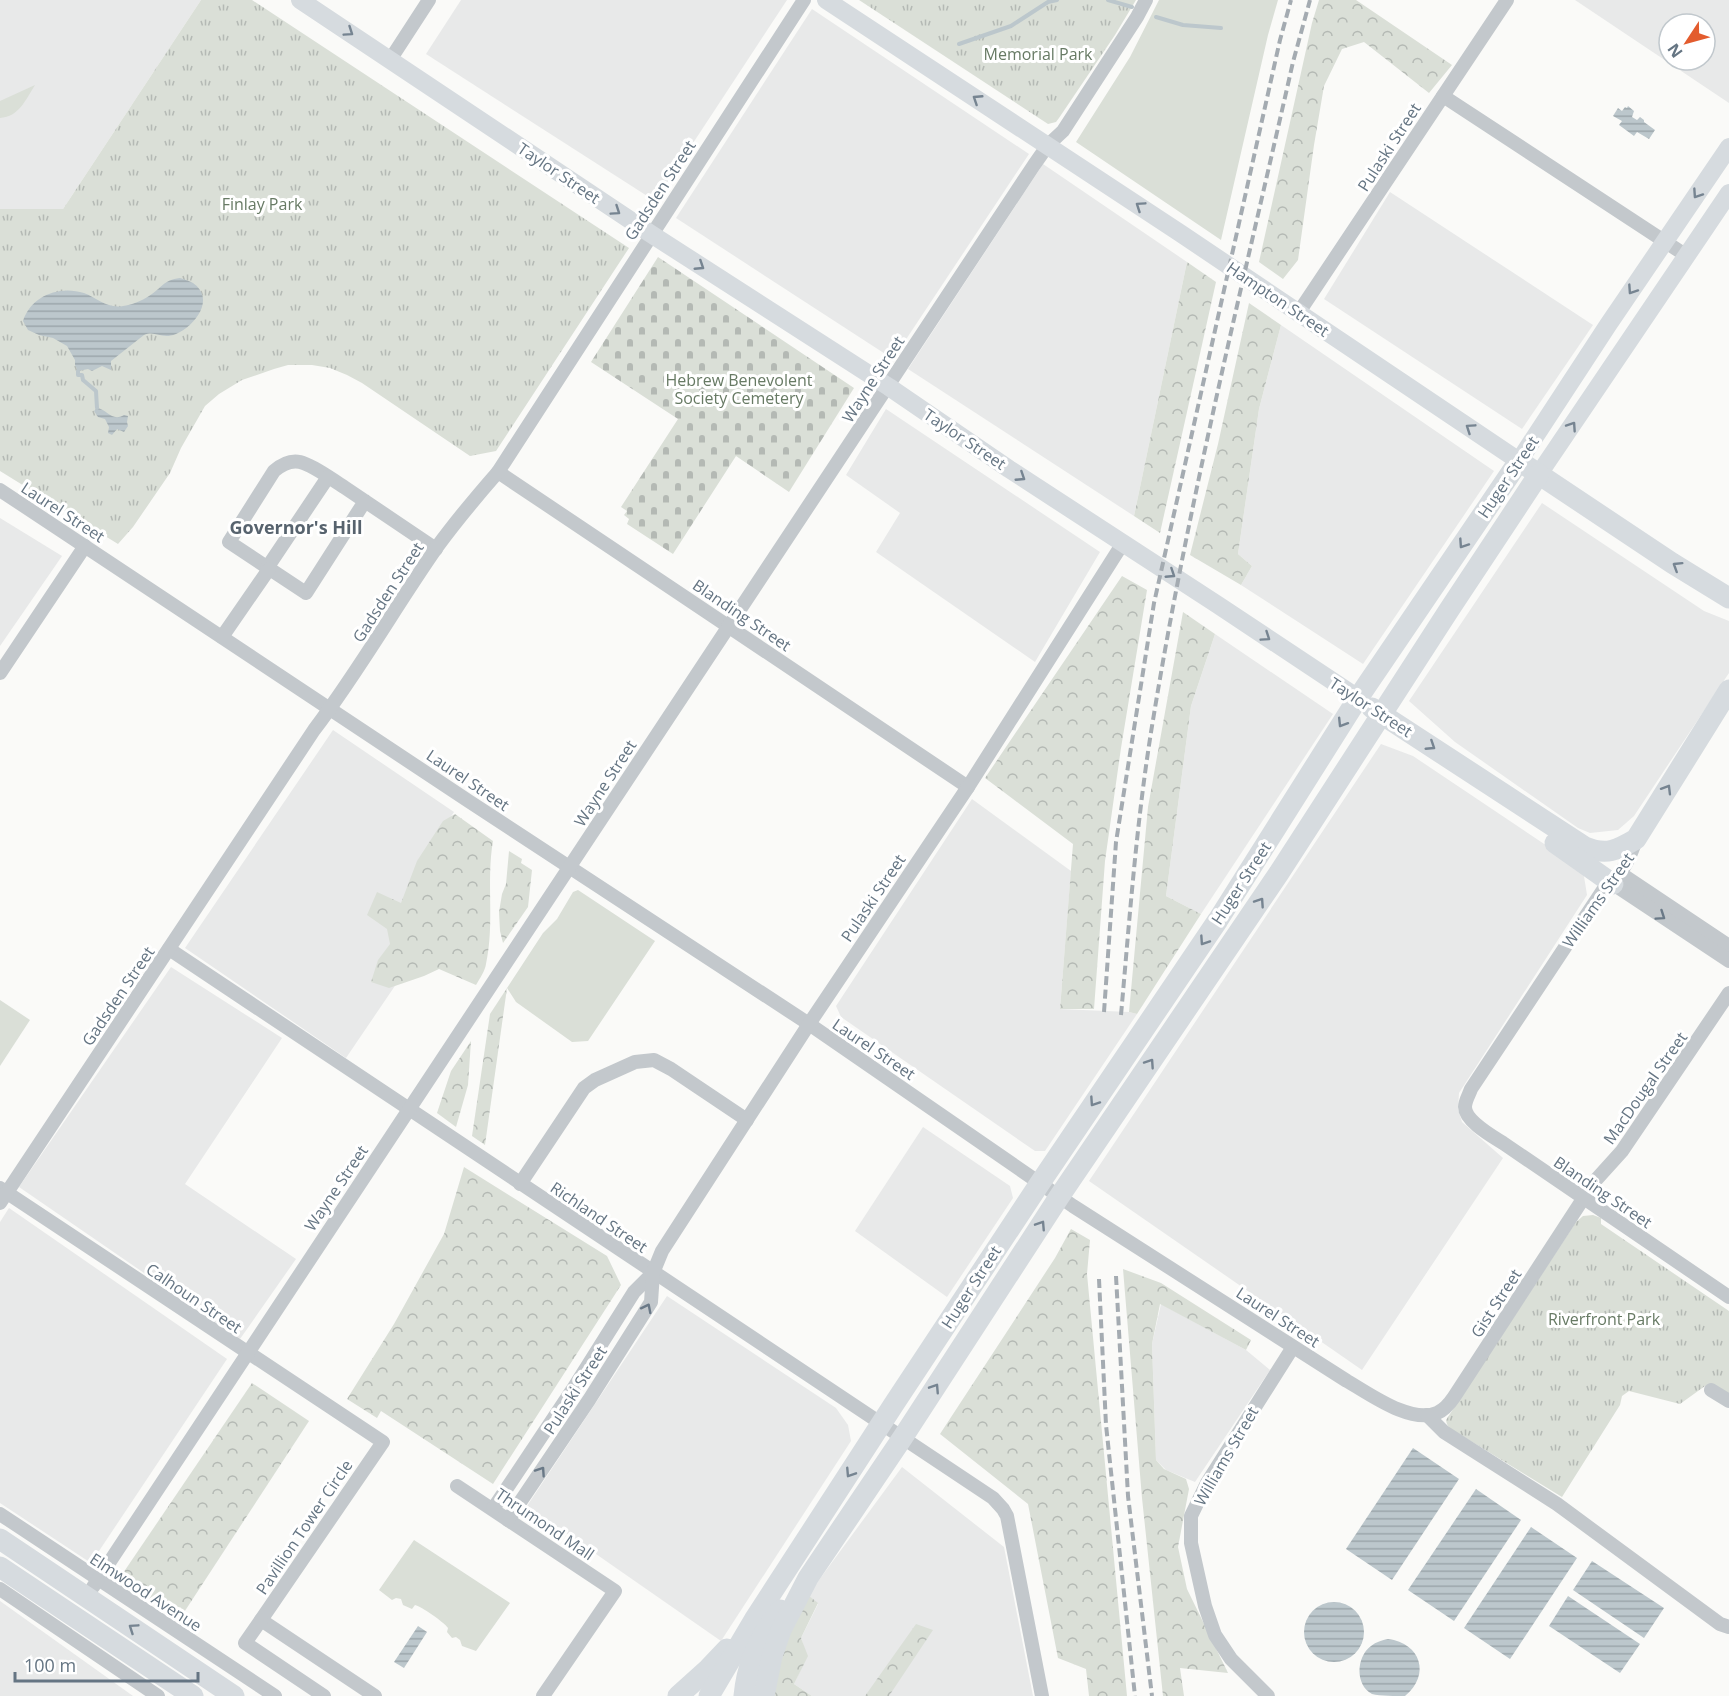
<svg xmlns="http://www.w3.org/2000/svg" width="1729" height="1696" viewBox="0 0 1729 1696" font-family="'Open Sans',sans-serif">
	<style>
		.built { fill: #e8e9e9; fill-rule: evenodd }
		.grass { fill: #dadfd7 }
		.forest { fill: url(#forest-crowns) }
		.cemetery { fill: url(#cemetery-stones) }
		.park { fill: url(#park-tufts) }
		.water { fill: url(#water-rules) }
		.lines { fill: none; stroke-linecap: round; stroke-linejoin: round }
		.stream { stroke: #bcc7cc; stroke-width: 4 }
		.minor { stroke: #c3c8cc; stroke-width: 14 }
		.major { stroke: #d6dbdf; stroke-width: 18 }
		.highway { stroke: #d6dbdf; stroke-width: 21 }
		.rail { stroke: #a4abb1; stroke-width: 4; stroke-dasharray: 9 4.5; stroke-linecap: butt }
		.oneway { stroke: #768491 }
		.oneway2 { stroke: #6a7987 }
		.labels { text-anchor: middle; stroke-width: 6; stroke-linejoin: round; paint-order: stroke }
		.park-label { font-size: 16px; fill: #677a64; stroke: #fff }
		.street-label { font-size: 16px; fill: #657583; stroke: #fff }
		.neighbourhood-label { font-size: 18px; font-weight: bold; fill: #57636e; stroke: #fff }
	</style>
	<defs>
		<pattern id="forest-crowns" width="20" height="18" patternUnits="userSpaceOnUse" patternTransform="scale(1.5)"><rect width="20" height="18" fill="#dadfd7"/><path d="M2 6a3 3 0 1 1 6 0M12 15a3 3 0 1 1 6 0" fill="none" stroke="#b4b9b4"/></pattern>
		<pattern id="cemetery-stones" width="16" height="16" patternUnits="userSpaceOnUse" patternTransform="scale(1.5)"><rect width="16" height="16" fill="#dadfd7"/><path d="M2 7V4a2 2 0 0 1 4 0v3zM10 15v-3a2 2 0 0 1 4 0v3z" fill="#b4b9b4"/></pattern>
		<pattern id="park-tufts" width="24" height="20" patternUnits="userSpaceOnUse" patternTransform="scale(1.5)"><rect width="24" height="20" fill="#dadfd7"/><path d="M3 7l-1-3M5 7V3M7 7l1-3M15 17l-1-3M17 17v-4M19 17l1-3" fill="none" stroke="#b4b9b4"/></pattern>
		<pattern id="water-rules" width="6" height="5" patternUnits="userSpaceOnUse" patternTransform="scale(1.5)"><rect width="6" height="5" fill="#bcc7cc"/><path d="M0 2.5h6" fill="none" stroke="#9ca6ab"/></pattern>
	</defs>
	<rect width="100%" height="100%" fill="#fafaf8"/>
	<g class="built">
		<path d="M0 0H201L63 209H0Z"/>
		<path d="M461 0H787L655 201 426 54Z"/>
		<path d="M1575 0H1729V103ZM1669 24H1705V60H1669Z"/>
		<path d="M812 9 1029 154 893 359 676 218Z"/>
		<path d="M1043 164 1187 262 1134 516 908 369Z"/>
		<path d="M1390 192 1593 325 1522 429 1324 299Z"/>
		<path d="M1281 325 1494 471 1363 664 1241 585 1252 566 1238 554 1259 409Z"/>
		<path d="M886 409 1100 552 1035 662 876 552 900 513 846 475Z"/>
		<path d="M1542 503 1704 611 1729 621V673L1634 816 1618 830 1590 833 1578 828 1455 742 1409 701Z"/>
		<path d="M0 518 62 556 0 646Z"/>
		<path d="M1215 634 1333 714 1201 914 1166 896 1191 706Z"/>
		<path d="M333 730 454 812 418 866 458 893 346 1058 185 948Z"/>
		<path d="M1381 744 1413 756 1583 870 1587 895 1459 1093 1458 1109 1462 1122 1503 1158 1362 1370 1089 1181Z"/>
		<path d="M972 799 1071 871 1060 1009 1129 1012 1137 1014 1045 1151H1035L841 1017 836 1006Z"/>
		<path d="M171 967 282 1038 185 1184 296 1259 240 1339 19 1187Z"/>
		<path d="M923 1127 1010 1186 1013 1198 947 1297 855 1231Z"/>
		<path d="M9 1208 227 1359 91 1563 0 1503V1222Z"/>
		<path d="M667 1296 836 1408 848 1425 851 1441 721 1641 527 1506Z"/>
		<path d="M1161 1304 1246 1350 1270 1370 1195 1482 1166 1470 1156 1460 1152 1344Z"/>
		<path d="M902 1467 1004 1547 1033 1696H812L794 1684 807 1656 801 1638 818 1604 808 1595Z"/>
		<path d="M0 1601 133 1696H0Z"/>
	</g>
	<g class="grass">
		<path d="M1159 0H1278L1268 35 1221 240 1076 142 1130 57Z"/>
		<path d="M35 85C26 99 19 117 0 118V101Z"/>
		<path d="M578 890 655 941 588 1041 572 1042 516 1002 507 988 543 933 557 919 573 892Z"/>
		<path d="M0 1000 30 1020 0 1066Z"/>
		<path d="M414 1540 510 1603 476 1651 462 1646 460 1640 456 1637 452 1638 447 1632 448 1628C444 1622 422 1607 415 1605L412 1609 403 1605 401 1599 396 1598 392 1600 379 1590Z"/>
	</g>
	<g class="forest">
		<path d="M1319 0H1356L1452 65 1429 93 1364 42 1342 49 1324 86 1314 145 1298 260 1283 279 1259 262 1312 23Z"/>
		<path d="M1187 262 1216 282 1160 533 1134 516Z"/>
		<path d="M1249 303 1281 325 1259 409 1238 554 1252 566 1241 585 1190 555 1218 444Z"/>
		<path d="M1122 576 1147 590 1121 748 1105 861 1094 1009H1060L1073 844 985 778Z"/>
		<path d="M1183 612 1215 634 1191 706 1166 896 1201 914 1137 1014 1129 1012 1148 807Z"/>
		<path d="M455 814 493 841C486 881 495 923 486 964 485 971 480 978 476 985L439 969 424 976 389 988 371 982 378 960 390 944 387 929 367 915 377 892 401 903 417 861 443 821Z"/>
		<path d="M509 851 522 859 521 863 532 870 528 907 503 943 500 931 499 912 502 894 506 884Z"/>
		<path d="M507 988 485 1145 472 1136 490 1014Z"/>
		<path d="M471 1041 468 1085 456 1127 437 1113 451 1071Z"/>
		<path d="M464 1167 607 1256 621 1285 493 1484 381 1411 377 1418 347 1399 394 1324 444 1234Z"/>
		<path d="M1071 1229 1090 1240 1087 1274 1127 1696H1089L1086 1669 1058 1658 1028 1504 940 1434 1055 1258Z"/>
		<path d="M1123 1269 1161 1283 1251 1340 1246 1350 1160 1304 1152 1344 1156 1460 1164 1469 1186 1479 1189 1489 1178 1547 1187 1589 1228 1673 1180 1668 1184 1696H1163L1142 1498Z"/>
		<path d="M252 1383 309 1421 179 1620 119 1579Z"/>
		<path d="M808 1595 818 1603 801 1638 808 1656 794 1684 812 1696H771L779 1652Z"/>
		<path d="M916 1624 933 1630 889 1696H865Z"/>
	</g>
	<path class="cemetery" d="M658 257 854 388 789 492 736 456 673 554 627 524 629 519 624 515 627 511 621 507 678 419 591 362Z"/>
	<g class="park">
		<path d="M201 0H252L629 248 496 451 470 456 362 383 347 375 330 368 312 365H288L274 369 242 380 219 394 205 406 181 448 170 473 133 527 118 544 0 471V209H63Z"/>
		<path d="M859 0H1136L1115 35 1059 118 1056 122 1048 124Z"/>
		<path d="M1593 1215 1601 1218V1224L1729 1311V1395L1715 1387 1705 1386 1680 1404 1629 1391 1622 1396 1620 1405 1562 1497 1461 1435C1454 1432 1447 1429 1446 1420L1576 1222 1583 1216Z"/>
	</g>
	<g class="water">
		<path d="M1628 106 1634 111 1632 117 1637 120 1640 117 1644 120V122L1655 130 1649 139 1637 132 1634 136 1619 125 1622 121 1613 116 1618 108 1622 111 1625 107 1627 108Z"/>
		<path d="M180 278C184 279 189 281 193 283 216 299 195 326 176 334 161 340 156 330 144 335L111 361V370L102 366 92 371 88 369 78 371 75 365V360L67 346 53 338 39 335 28 330 23 321C31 296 59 285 84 293 97 298 108 309 123 306 131 305 142 301 149 296 162 288 163 280 180 278Z"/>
		<path d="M97 408C108 410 112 422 124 415L128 416 127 422 128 426 124 432 117 429 112 435 108 433 109 427 105 419 98 417 94 411Z"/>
		<path d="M1413 1448 1459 1479 1392 1580 1346 1549Z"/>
		<path d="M1476 1489 1521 1520 1454 1621 1408 1590Z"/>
		<path d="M1531 1527 1577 1558 1510 1659 1464 1628Z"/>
		<path d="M1592 1561 1664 1608 1644 1638 1573 1590Z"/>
		<path d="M1568 1596 1640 1644 1620 1673 1549 1626Z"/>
		<circle cx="1334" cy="1632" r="30"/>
		<path d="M418 1626 427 1632 404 1668 394 1662Z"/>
		<path d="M1388 1639C1421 1643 1431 1675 1405 1696 1396 1696 1380 1696 1372 1694 1355 1685 1356 1657 1371 1646 1376 1642 1382 1640 1388 1639Z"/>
	</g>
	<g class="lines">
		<g class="stream">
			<path d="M1108 0 1132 7"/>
			<path d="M1156 17 1183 25 1221 28"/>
			<path d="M959 44 1011 26 1048 2 1057 0"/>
			<path d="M78 371V375H82L83 380 96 391 97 408"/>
		</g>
		<g class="minor">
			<path d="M390 60 429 0"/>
			<path d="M1443 96 1687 256"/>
			<path d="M1299 312 1507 0"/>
			<path d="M498 472 968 787"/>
			<path d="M0 490 470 802 809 1024 1073 1206 1347 1381C1370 1394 1410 1424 1437 1413 1444 1410 1450 1403 1454 1397L1594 1182 1622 1151 1729 993"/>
			<path d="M365 501 306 593 229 542 274 471C281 465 291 460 300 462 315 466 331 479 344 487 375 508 405 528 436 549"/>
			<path d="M267 568 328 477"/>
			<path d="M222 637 269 569"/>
			<path d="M0 673 85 546"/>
			<path d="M1636 839C1630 859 1620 879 1603 890L1471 1089C1469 1095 1465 1101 1465 1107 1465 1121 1492 1136 1503 1143L1729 1297"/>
			<path d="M1620 873 1729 946"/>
			<path d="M1613 884 1729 961"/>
			<path d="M169 949 993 1498 1003 1509 1007 1516 1042 1696"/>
			<path d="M520 1184 584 1088 595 1080 635 1062 654 1060 671 1069 747 1120"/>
			<path d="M0 1188 383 1442 261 1620 375 1696"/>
			<path d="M0 1203 314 730C359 671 395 607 437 547 456 521 477 496 498 472L804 0"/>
			<path d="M1711 1390 1729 1401"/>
			<path d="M1427 1415 1444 1432 1557 1504 1720 1624 1729 1627"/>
			<path d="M457 1486 615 1591 543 1696"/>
			<path d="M493 1509 573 1389 634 1292 653 1273"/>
			<path d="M0 1514 275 1696"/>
			<path d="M508 1520 589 1400 651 1302 653 1273 662 1251 809 1024 968 787 1123 543"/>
			<path d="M93 1587 1034 165 1048 145 1063 131 1137 17 1146 0"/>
			<path d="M0 1589 158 1696"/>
			<path d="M261 1620 245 1643 324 1696"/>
			<path d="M1268 1696 1231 1659 1215 1635 1205 1606 1191 1543V1516L1207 1483 1293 1347"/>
		</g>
		<g class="major">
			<path d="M300 0 651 234 889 387 1009 469 1218 605 1358 698"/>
			<path d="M826 0 1180 233 1519 461 1608 325 1729 147"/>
			<path d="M1539 474 1729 193"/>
		</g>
		<g class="highway">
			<path d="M1372 708 1585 847C1607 856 1617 850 1636 839L1729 690"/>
			<path d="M1555 843 1613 884"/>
			<path d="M0 1539 234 1696"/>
			<path d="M0 1567 193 1696"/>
			<path d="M678 1696 708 1669 727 1649"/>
			<path d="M709 1696 754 1620 894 1404 1040 1183 1218 920 1358 698 1519 461 1672 563 1729 598"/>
			<path d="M744 1696C747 1664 760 1635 780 1610"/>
			<path d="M764 1696 772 1656 781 1630 808 1578 903 1437 1059 1197 1279 873 1449 610 1539 474"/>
		</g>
		<g class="rail">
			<path d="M1104 1012 1116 842 1154 603 1280 40 1291 0"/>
			<path d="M1121 1015C1130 914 1137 814 1154 714 1190 495 1244 279 1293 62L1310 0"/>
			<path d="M1116 1276 1128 1496 1152 1696"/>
			<path d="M1099 1279 1106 1425 1135 1696"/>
		</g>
	</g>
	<defs><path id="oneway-chevron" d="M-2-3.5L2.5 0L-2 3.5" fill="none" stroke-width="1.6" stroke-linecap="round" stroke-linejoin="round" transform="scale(1.5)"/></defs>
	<g class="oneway">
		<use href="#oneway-chevron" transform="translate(349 32) rotate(34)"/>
		<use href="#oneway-chevron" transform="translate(977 99) rotate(-147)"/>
		<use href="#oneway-chevron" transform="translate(1697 194) rotate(124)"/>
		<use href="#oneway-chevron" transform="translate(1140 206) rotate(-146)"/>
		<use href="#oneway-chevron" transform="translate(616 211) rotate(34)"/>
		<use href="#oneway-chevron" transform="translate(700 266) rotate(33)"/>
		<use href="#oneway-chevron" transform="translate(1632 290) rotate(124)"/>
		<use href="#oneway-chevron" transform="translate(1572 426) rotate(-56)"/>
		<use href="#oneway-chevron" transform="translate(1470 428) rotate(-146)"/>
		<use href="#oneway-chevron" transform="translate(1021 477) rotate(33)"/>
		<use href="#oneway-chevron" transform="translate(1463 544) rotate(124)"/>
		<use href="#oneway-chevron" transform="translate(1677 566) rotate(-148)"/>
		<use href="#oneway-chevron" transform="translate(1171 574) rotate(33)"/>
		<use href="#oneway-chevron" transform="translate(1266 637) rotate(34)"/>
		<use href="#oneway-chevron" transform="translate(1342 723) rotate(122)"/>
		<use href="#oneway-chevron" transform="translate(1431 746) rotate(33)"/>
		<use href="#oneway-chevron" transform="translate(1667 789) rotate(-59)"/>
		<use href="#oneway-chevron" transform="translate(1260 902) rotate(-56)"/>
		<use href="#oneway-chevron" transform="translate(1204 941) rotate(124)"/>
		<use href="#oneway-chevron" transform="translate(1150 1063) rotate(-56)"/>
		<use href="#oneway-chevron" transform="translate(1094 1102) rotate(124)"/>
		<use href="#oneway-chevron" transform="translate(1041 1225) rotate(-57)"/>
		<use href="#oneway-chevron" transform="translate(935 1388) rotate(-57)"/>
		<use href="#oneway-chevron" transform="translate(850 1473) rotate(123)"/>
		<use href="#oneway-chevron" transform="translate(133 1628) rotate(-146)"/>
	</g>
	<g class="oneway2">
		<use href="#oneway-chevron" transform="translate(1661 916) rotate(34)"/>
		<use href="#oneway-chevron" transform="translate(647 1308) rotate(-63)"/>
		<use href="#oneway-chevron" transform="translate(541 1471) rotate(-56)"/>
	</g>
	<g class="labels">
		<g class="park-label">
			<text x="1038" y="60">Memorial Park</text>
			<text x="262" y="210">Finlay Park</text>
			<text x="739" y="386">Hebrew Benevolent<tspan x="739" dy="18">Society Cemetery</tspan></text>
			<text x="1604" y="1325">Riverfront Park</text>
		</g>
		<g class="street-label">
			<text transform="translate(1389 147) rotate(-57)" y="6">Pulaski Street</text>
			<text transform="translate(559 173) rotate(34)" y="6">Taylor Street</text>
			<text transform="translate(660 190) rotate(-57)" y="6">Gadsden Street</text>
			<text transform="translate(1278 299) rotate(34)" y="6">Hampton Street</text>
			<text transform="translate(873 379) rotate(-57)" y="6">Wayne Street</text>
			<text transform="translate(965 439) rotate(34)" y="6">Taylor Street</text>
			<text transform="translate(1508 477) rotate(-56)" y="6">Huger Street</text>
			<text transform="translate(63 512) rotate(33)" y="6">Laurel Street</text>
			<text transform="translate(388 592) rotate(-57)" y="6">Gadsden Street</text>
			<text transform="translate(742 615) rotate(34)" y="6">Blanding Street</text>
			<text transform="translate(1371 707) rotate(33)" y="6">Taylor Street</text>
			<text transform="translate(468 780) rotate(34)" y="6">Laurel Street</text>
			<text transform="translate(605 783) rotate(-57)" y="6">Wayne Street</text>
			<text transform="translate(1241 883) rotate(-57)" y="6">Huger Street</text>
			<text transform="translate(873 898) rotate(-56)" y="6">Pulaski Street</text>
			<text transform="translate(1598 900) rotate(-55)" y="6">Williams Street</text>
			<text transform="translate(118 996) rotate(-56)" y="6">Gadsden Street</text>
			<text transform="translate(874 1049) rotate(34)" y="6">Laurel Street</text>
			<text transform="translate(1645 1088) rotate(-55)" y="6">MacDougal Street</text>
			<text transform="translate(336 1188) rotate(-56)" y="6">Wayne Street</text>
			<text transform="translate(1603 1192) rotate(34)" y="6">Blanding Street</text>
			<text transform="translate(599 1217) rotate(34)" y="6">Richland Street</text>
			<text transform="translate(971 1287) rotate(-57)" y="6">Huger Street</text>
			<text transform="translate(194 1298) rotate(34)" y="6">Calhoun Street</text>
			<text transform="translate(1496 1303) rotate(-57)" y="6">Gist Street</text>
			<text transform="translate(1278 1317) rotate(33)" y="6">Laurel Street</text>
			<text transform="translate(575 1390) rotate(-57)" y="6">Pulaski Street</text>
			<text transform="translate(1226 1456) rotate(-60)" y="6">Williams Street</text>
			<text transform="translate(545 1524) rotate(34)" y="6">Thrumond Mall</text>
			<text transform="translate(304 1527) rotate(-56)" y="6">Pavillion Tower Circle</text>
			<text transform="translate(146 1592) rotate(33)" y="6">Elmwood Avenue</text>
		</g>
		<g class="neighbourhood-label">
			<text x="296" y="534">Governor's Hill</text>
		</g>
	</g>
	<g transform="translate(1687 42) rotate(234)"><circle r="28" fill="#ffffff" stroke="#c1c8cd" stroke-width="1.5"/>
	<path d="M0-4.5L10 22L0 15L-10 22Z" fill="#e35c2e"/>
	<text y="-9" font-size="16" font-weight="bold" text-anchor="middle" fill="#657583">N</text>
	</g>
	<path d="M15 1672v9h183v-9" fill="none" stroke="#657583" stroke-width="3"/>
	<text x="24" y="1672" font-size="18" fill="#657583" stroke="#ffffff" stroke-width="4.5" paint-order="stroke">100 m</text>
</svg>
